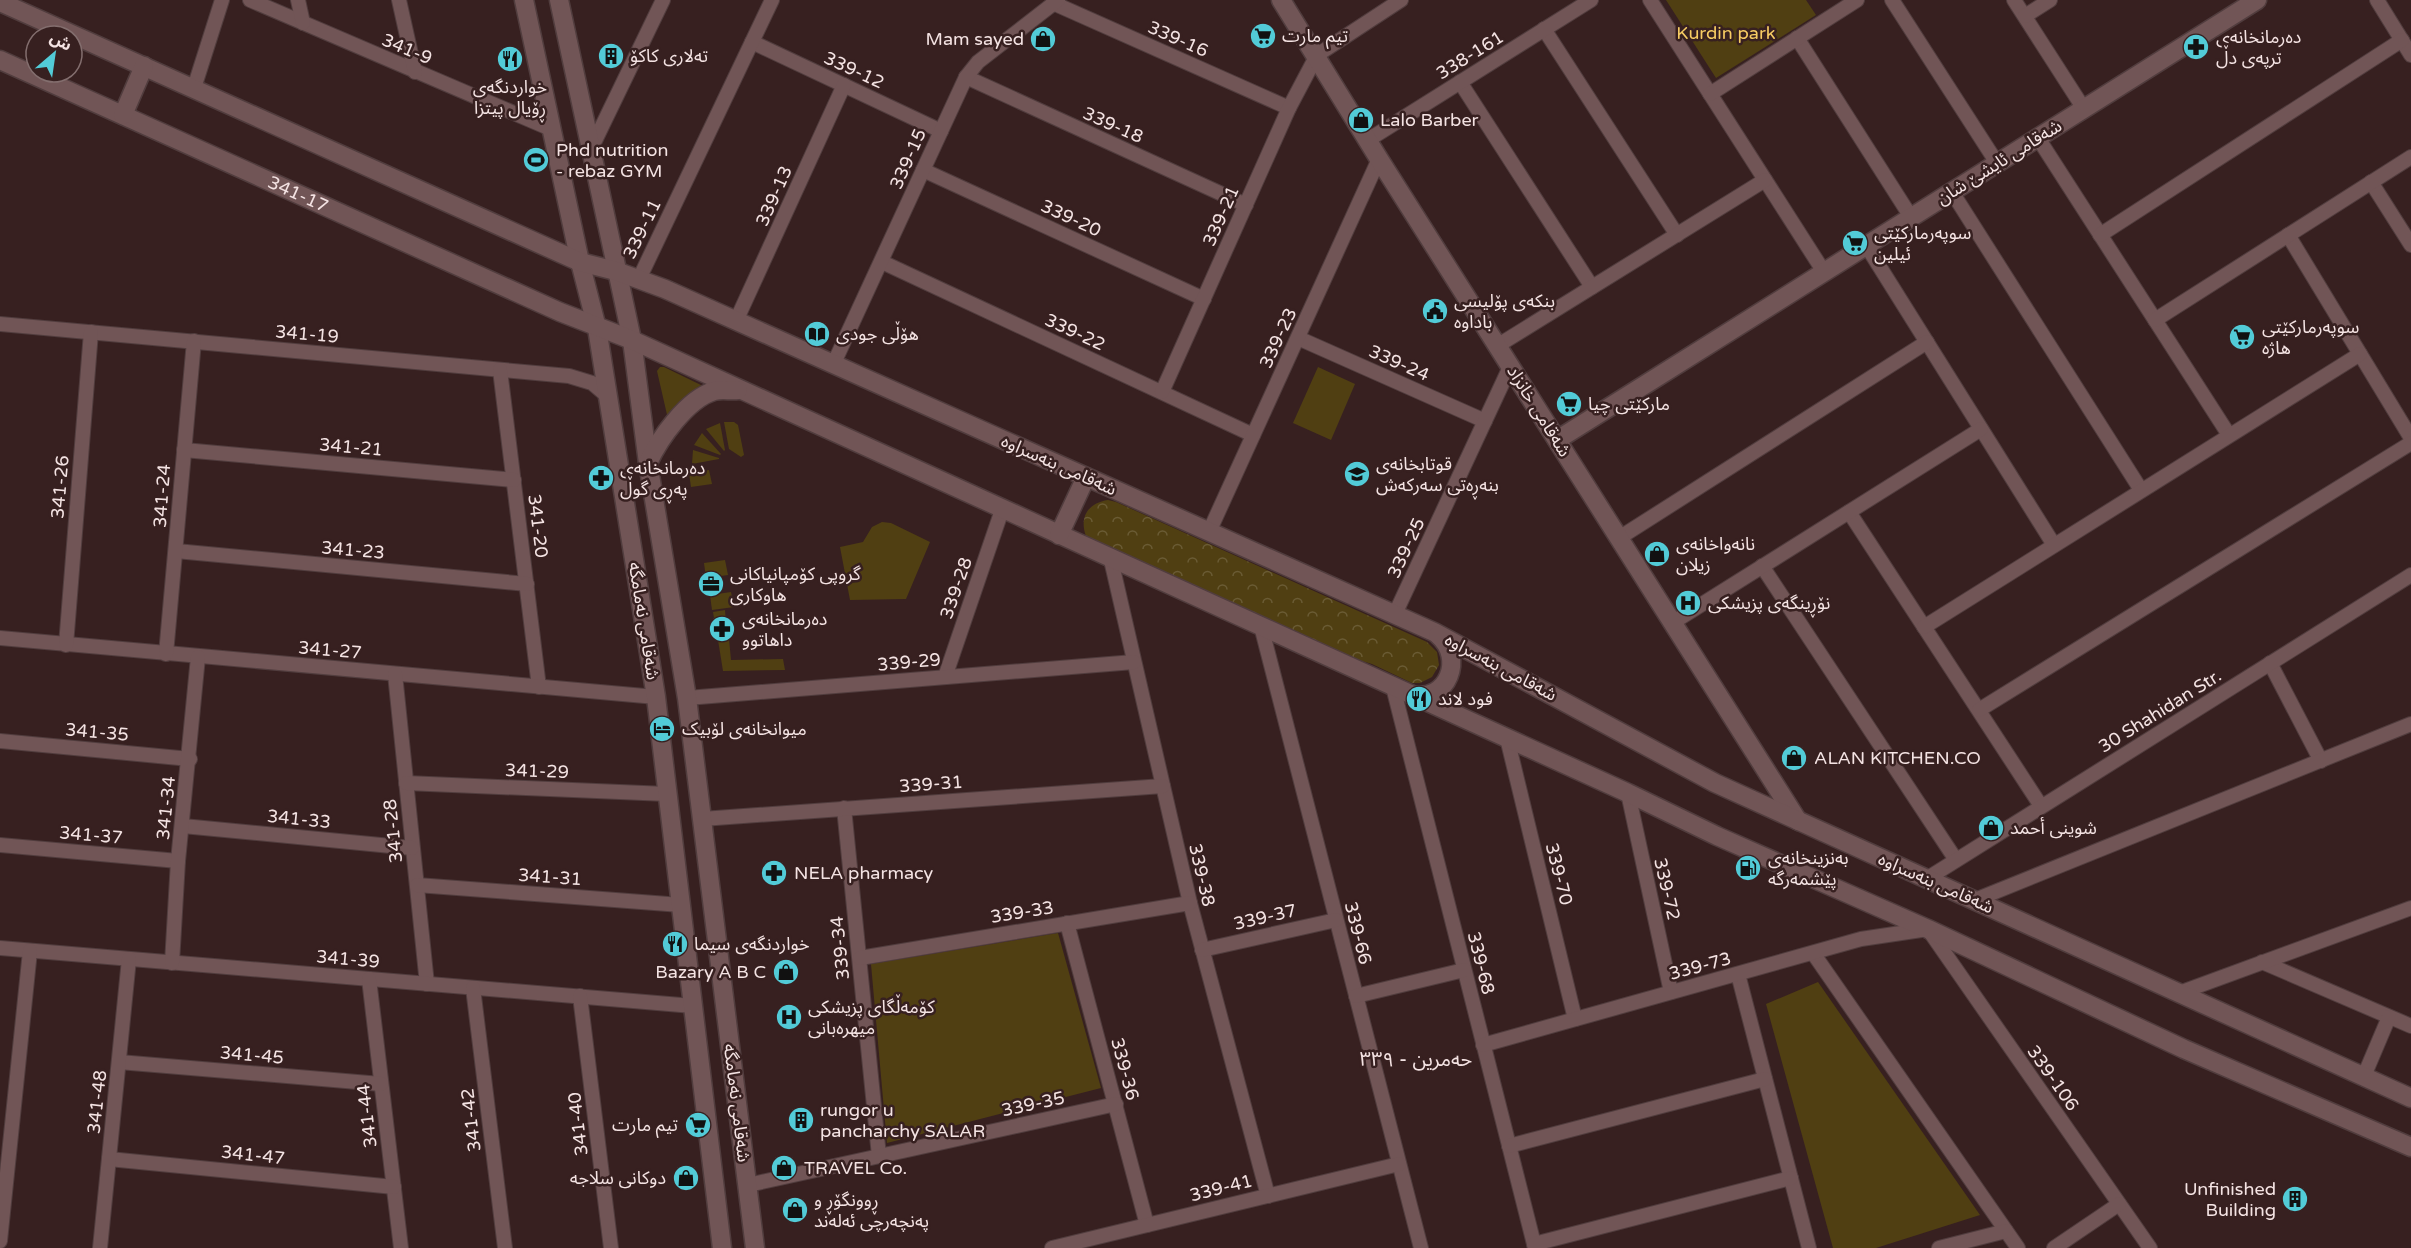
<svg xmlns="http://www.w3.org/2000/svg" width="2411" height="1248" viewBox="0 0 2411 1248" font-family="'Varela Round','Noto Sans Arabic',sans-serif">
	<style>
		.green { fill: #503f12 }
		.forest { fill: url(#forest-crowns) }
		.lines { fill: none; stroke-linecap: round; stroke-linejoin: round }
		.street-casing { stroke: #513d3e; stroke-width: 16 }
		.secondary-casing { stroke: #513d3e; stroke-width: 21 }
		.street { stroke: #715556; stroke-width: 14 }
		.secondary { stroke: #715556; stroke-width: 18 }
		.labels { text-anchor: middle; stroke-width: 5; stroke-linejoin: round; paint-order: stroke }
		.park-label { font-size: 18px; fill: #f7cc63; stroke: #372020 }
		.poi-label { font-size: 18px; fill: #f4e3e3; stroke: #372020; text-anchor: start }
		.street-label { font-size: 18px; fill: #f4e3e3; stroke: #372020 }
		.neighbourhood-label { font-size: 20px; fill: #f4e3e3; stroke: #372020 }
	</style>
	<defs>
		<pattern id="forest-crowns" width="20" height="18" patternUnits="userSpaceOnUse" patternTransform="scale(1.5)"><rect width="20" height="18" fill="#503f12"/><path d="M2 6a3 3 0 1 1 6 0M12 15a3 3 0 1 1 6 0" fill="none" stroke="#6a5b34"/></pattern>
	</defs>
	<rect width="100%" height="100%" fill="#372020"/>
	<g class="green">
		<path d="M1666 0H1806L1816 15 1716 78Z"/>
		<path d="M660 367H664L705 387 668 419 657 371Z"/>
		<path d="M1318 367 1355 384 1331 440 1293 423Z"/>
		<path d="M724 422H734L738 425 744 455 741 457 729 449Z"/>
		<path d="M720 423 725 450 724 451 706 429Z"/>
		<path d="M702 433 721 454 720 455 694 445Z"/>
		<path d="M693 450 719 458V459L692 464Z"/>
		<path d="M709 470 712 484 691 487 689 473Z"/>
		<path d="M882 522 891 523 930 542 906 599 850 600 840 547 863 542 872 527Z"/>
		<path d="M725 560 728 575 706 578 704 563Z"/>
		<path d="M731 592 734 607 712 610 710 595Z"/>
		<path d="M725 610 726 623 715 624 713 612Z"/>
		<path d="M729 639 731 660 783 659 785 670 723 671 718 640Z"/>
		<path d="M1058 933 1101 1088 887 1143 871 964Z"/>
		<path d="M1818 982 1980 1215 1876 1248H1833L1766 1004Z"/>
	</g>
	<path class="forest" d="M1108 500 1116 502 1427 642 1437 652 1439 665 1432 677 1420 683H1412L1372 664 1335 653 1086 536C1079 517 1088 503 1108 500Z"/>
	<g class="lines">
		<g class="street-casing">
			<g id="street">
				<path d="M250 0 551 129"/>
				<path d="M298 0 303 23"/>
				<path d="M399 0 415 72"/>
				<path d="M1650 0 1824 272"/>
				<path d="M1892 0 1997 163"/>
				<path d="M2014 0 2084 109"/>
				<path d="M2377 0 2411 55"/>
				<path d="M1053 3 1289 108"/>
				<path d="M2025 16 2050 0"/>
				<path d="M1544 29 1677 235"/>
				<path d="M1797 38 1911 217"/>
				<path d="M752 42 941 131"/>
				<path d="M966 77 1246 205"/>
				<path d="M1460 82 1592 287"/>
				<path d="M194 88 222 0"/>
				<path d="M1710 94 1857 0"/>
				<path d="M2038 138 2229 435"/>
				<path d="M1368 140 1591 0"/>
				<path d="M590 151 663 0"/>
				<path d="M923 170 1204 299"/>
				<path d="M2371 182 2411 245"/>
				<path d="M1952 192 2141 490"/>
				<path d="M2100 235 2402 40"/>
				<path d="M2288 235 2411 438"/>
				<path d="M1866 245 2054 545"/>
				<path d="M882 262 1253 435"/>
				<path d="M639 279 772 0"/>
				<path d="M2155 320 2411 157"/>
				<path d="M736 321 844 85"/>
				<path d="M0 324 569 376 592 383 606 395"/>
				<path d="M1298 338 1485 421"/>
				<path d="M1497 346 1765 180"/>
				<path d="M833 365 966 77 978 62 1058 0"/>
				<path d="M500 370 539 687"/>
				<path d="M1162 392 1289 108 1317 55 1401 0"/>
				<path d="M184 450 514 480"/>
				<path d="M1849 512 2041 806"/>
				<path d="M1209 532 1379 159"/>
				<path d="M1619 538 1927 342"/>
				<path d="M176 551 527 584"/>
				<path d="M1111 560 1190 903 1268 1196"/>
				<path d="M1762 566 1956 860"/>
				<path d="M1395 614 1510 367"/>
				<path d="M1672 623 1981 429"/>
				<path d="M1261 626 1421 1248"/>
				<path d="M1924 627 2360 354"/>
				<path d="M0 638 656 697"/>
				<path d="M66 645 91 332"/>
				<path d="M166 654 194 341"/>
				<path d="M2270 663 2321 761"/>
				<path d="M395 674 427 984"/>
				<path d="M945 677 1002 510"/>
				<path d="M1393 687 1535 1248"/>
				<path d="M687 698 1134 662"/>
				<path d="M1979 710 2411 443"/>
				<path d="M1507 738 1575 1019"/>
				<path d="M0 741 190 759"/>
				<path d="M406 783 667 794"/>
				<path d="M1628 793 1671 992"/>
				<path d="M844 808 879 1156"/>
				<path d="M702 819 1163 786"/>
				<path d="M183 826 412 848"/>
				<path d="M0 845 178 861"/>
				<path d="M1928 878 2411 575"/>
				<path d="M417 885 681 905"/>
				<path d="M1975 900 2411 724"/>
				<path d="M1067 923 1147 1225"/>
				<path d="M0 948 693 1006"/>
				<path d="M1202 950 1336 920"/>
				<path d="M1813 953 2018 1248"/>
				<path d="M860 958 1190 903"/>
				<path d="M2262 962 2411 1026"/>
				<path d="M172 963 178 861 198 657"/>
				<path d="M1738 974 1809 1248"/>
				<path d="M369 979 401 1248"/>
				<path d="M473 988 505 1248"/>
				<path d="M2179 993 2411 908"/>
				<path d="M580 996 611 1248"/>
				<path d="M1356 996 1464 970"/>
				<path d="M1483 1045 1861 939 1928 929 2150 1248"/>
				<path d="M119 1062 381 1084"/>
				<path d="M2364 1076 2389 1017"/>
				<path d="M1509 1146 1765 1079"/>
				<path d="M109 1159 394 1187"/>
				<path d="M748 1185 1116 1104"/>
				<path d="M0 1241 30 951"/>
				<path d="M1534 1244 1791 1178"/>
				<path d="M100 1248 129 959"/>
				<path d="M1052 1248 1399 1164"/>
				<path d="M1939 1248 2006 1231"/>
				<path d="M2054 1248 2119 1204"/>
			</g>
		</g>
		<g class="secondary-casing">
			<g id="secondary">
				<path d="M524 0 580 262 597 328 656 697 722 1248"/>
				<path d="M559 0 632 340 648 463 687 698 755 1248"/>
				<path d="M1281 0 1379 159 1798 821"/>
				<path d="M0 2 580 262 616 271 665 289 1434 632 1715 783 2411 1098"/>
				<path id="s1" d="M0 60 560 312 632 340 1628 793 1717 836 1928 929 2184 1049 2411 1147"/>
				<path d="M123 115 144 66"/>
				<path d="M1557 440 2257 0"/>
				<path d="M648 463C659 439 687 399 714 391 721 389 731 391 738 390"/>
				<path d="M1059 535 1086 477"/>
				<path d="M1412 695C1448 702 1465 658 1438 635"/>
			</g>
		</g>
		<use href="#street" class="street"/>
		<use href="#secondary" class="secondary"/>
	</g>
	<defs>
		<g id="supermarket-disc" transform="scale(1.35)"><circle r="9.5" fill="#52cbd7" stroke="#372020"/><path d="M-6-5.5h2.5l.6 2H6L4.5 2H-2.5L-4.4-4H-6ZM-1.5 3.2a1.3 1.3 0 1 0 .1 0ZM3 3.2a1.3 1.3 0 1 0 .1 0Z" fill="#111"/></g>
		<g id="shop-disc" transform="scale(1.35)"><circle r="9.5" fill="#52cbd7" stroke="#372020"/><path d="M-5-2.5h2.3a2.7 3.5 0 0 1 5.4 0H5L5.5 6h-11ZM-1.5-2.5h3a1.5 2.3 0 0 0-3 0Z" fill="#111"/></g>
		<g id="pharmacy-disc" transform="scale(1.35)"><circle r="9.5" fill="#52cbd7" stroke="#372020"/><path d="M-2-6h4v4h4v4h-4v4h-4v-4h-4v-4h4Z" fill="#111"/></g>
		<g id="building-disc" transform="scale(1.35)"><circle r="9.5" fill="#52cbd7" stroke="#372020"/><path d="M-4-6H4V6H1V3H-1V6H-4ZM-2.5-4.3h1.7v1.8h-1.7ZM.8-4.3h1.7v1.8H.8ZM-2.5-1h1.7V.8h-1.7ZM.8-1h1.7V.8H.8Z" fill="#111"/></g>
		<g id="restaurant-disc" transform="scale(1.35)"><circle r="9.5" fill="#52cbd7" stroke="#372020"/><path d="M-5-6h1v4h1v-4h1v4h1v-4h1v5L-1.5 .5V6h-2V.5L-5-1ZM5-6V6H3V1.5H1.5Q1.5-4 5-6Z" fill="#111"/></g>
		<g id="stadium-disc" transform="scale(1.35)"><circle r="9.5" fill="#52cbd7" stroke="#372020"/><path d="M0-5a6.5 5 0 1 0 0 10a6.5 5 0 1 0 0-10ZM-3.5-1.8h7v3.6h-7Z" fill="#111"/></g>
		<g id="civic-disc" transform="scale(1.35)"><circle r="9.5" fill="#52cbd7" stroke="#372020"/><path d="M-.6-6.5H3V-4.5H.6V-3L4-1V1h2V6H-6V1h2V-1L-.6-3ZM-1.2 2.5V6h2.4V2.5Z" fill="#111"/></g>
		<g id="library-disc" transform="scale(1.35)"><circle r="9.5" fill="#52cbd7" stroke="#372020"/><path d="M-6-4Q-3-5.5-.7-3.5V5Q-3 3-6 4ZM6-4Q3-5.5 .7-3.5V5Q3 3 6 4Z" fill="#111"/></g>
		<g id="school-disc" transform="scale(1.35)"><circle r="9.5" fill="#52cbd7" stroke="#372020"/><path d="M0-5L7-2L0 1L-7-2ZM-4 1L0 2.5L4 1V4Q0 6-4 4Z" fill="#111"/></g>
		<g id="office-disc" transform="scale(1.35)"><circle r="9.5" fill="#52cbd7" stroke="#372020"/><path d="M-6-3h4V-5.5h4V-3h4V5H-6ZM-1-4.5V-3h2v-1.5ZM-6 0V1H6V0Z" fill="#111"/></g>
		<g id="hospital-disc" transform="scale(1.35)"><circle r="9.5" fill="#52cbd7" stroke="#372020"/><path d="M-5-5h3v3.5h4V-5h3V5h-3V1.5h-4V5h-3Z" fill="#111"/></g>
		<g id="hotel-disc" transform="scale(1.35)"><circle r="9.5" fill="#52cbd7" stroke="#372020"/><path d="M-6-4.5h1.5V1H6V5H4.5V3h-9V5H-6ZM-4 0a1.8 1.8 0 1 1 3.6 0ZM.5 0V-2.5h3Q6-2.5 6 0Z" fill="#111"/></g>
		<g id="fuel-disc" transform="scale(1.35)"><circle r="9.5" fill="#52cbd7" stroke="#372020"/><path d="M-5.5-6h7V0h2V4h1.3V-2.5L3-4.5l.8-.8L6-3V5H2.5V1h-1V6h-7ZM-4.2-4.7v3.2H.2V-4.7Z" fill="#111"/></g>
	</defs>
	<g fill-rule="evenodd">
		<use href="#supermarket-disc" x="1263" y="36"/>
		<use href="#shop-disc" x="1043" y="39"/>
		<use href="#pharmacy-disc" x="2196" y="47"/>
		<use href="#building-disc" x="611" y="56"/>
		<use href="#restaurant-disc" x="510" y="59"/>
		<use href="#shop-disc" x="1361" y="120"/>
		<use href="#stadium-disc" x="536" y="160"/>
		<use href="#supermarket-disc" x="1855" y="243"/>
		<use href="#civic-disc" x="1435" y="311"/>
		<use href="#library-disc" x="817" y="334"/>
		<use href="#supermarket-disc" x="2242" y="337"/>
		<use href="#supermarket-disc" x="1569" y="404"/>
		<use href="#school-disc" x="1357" y="474"/>
		<use href="#pharmacy-disc" x="601" y="478"/>
		<use href="#shop-disc" x="1657" y="554"/>
		<use href="#office-disc" x="711" y="584"/>
		<use href="#hospital-disc" x="1688" y="603"/>
		<use href="#pharmacy-disc" x="722" y="629"/>
		<use href="#restaurant-disc" x="1419" y="699"/>
		<use href="#hotel-disc" x="662" y="729"/>
		<use href="#shop-disc" x="1794" y="758"/>
		<use href="#shop-disc" x="1991" y="828"/>
		<use href="#fuel-disc" x="1748" y="868"/>
		<use href="#pharmacy-disc" x="774" y="873"/>
		<use href="#restaurant-disc" x="675" y="944"/>
		<use href="#shop-disc" x="786" y="972"/>
		<use href="#hospital-disc" x="789" y="1017"/>
		<use href="#building-disc" x="801" y="1120"/>
		<use href="#supermarket-disc" x="698" y="1125"/>
		<use href="#shop-disc" x="784" y="1168"/>
		<use href="#shop-disc" x="686" y="1178"/>
		<use href="#building-disc" x="2295" y="1199"/>
		<use href="#shop-disc" x="795" y="1210"/>
	</g>
	<g class="labels">
		<g class="park-label">
			<text x="1726" y="39">Kurdin park</text>
		</g>
		<g class="poi-label">
			<text x="1282" y="42">تيم مارت</text>
			<text x="2216" y="43">دەرمانخانەی<tspan x="2216" dy="21">ترپەی دڵ</tspan></text>
			<text x="1024" y="45" text-anchor="end">Mam sayed</text>
			<text x="630" y="62">تەلاری کاکۆ</text>
			<text x="510" y="93" text-anchor="middle">خواردنگەی<tspan x="510" dy="21">ڕۆیال پیتزا</tspan></text>
			<text x="1380" y="126">Lalo Barber</text>
			<text x="556" y="156">Phd nutrition<tspan x="556" dy="21">- rebaz GYM</tspan></text>
			<text x="1874" y="239">سوپەرمارکێتی<tspan x="1874" dy="21">ئیلین</tspan></text>
			<text x="1454" y="307">بنکەی پۆلیسی<tspan x="1454" dy="21">باداوە</tspan></text>
			<text x="2262" y="333">سوپەرمارکێتی<tspan x="2262" dy="21">هاژە</tspan></text>
			<text x="836" y="340">هۆڵی جودی</text>
			<text x="1588" y="410">مارکێتی چیا</text>
			<text x="1376" y="470">قوتابخانەی<tspan x="1376" dy="21">بنەڕەتی سەرکەش</tspan></text>
			<text x="620" y="474">دەرمانخانەی<tspan x="620" dy="21">پەڕی گوڵ</tspan></text>
			<text x="1676" y="550">نانەواخانەی<tspan x="1676" dy="21">زیلان</tspan></text>
			<text x="730" y="580">گروپی کۆمپانیاکانی<tspan x="730" dy="21">هاوکاری</tspan></text>
			<text x="1708" y="609">نۆڕینگەی پزیشکی</text>
			<text x="742" y="625">دەرمانخانەی<tspan x="742" dy="21">داهاتوو</tspan></text>
			<text x="1438" y="705">فود لاند</text>
			<text x="682" y="735">میوانخانەی لۆبیک</text>
			<text x="1814" y="764">ALAN KITCHEN.CO</text>
			<text x="2010" y="834">شوینی أحمد</text>
			<text x="1768" y="864">به‌نزینخانه‌ی<tspan x="1768" dy="21">پێشمه‌رگه</tspan></text>
			<text x="794" y="879">NELA pharmacy</text>
			<text x="694" y="950">خواردنگەی سیما</text>
			<text x="766" y="978" text-anchor="end">Bazary A B C</text>
			<text x="808" y="1013">کۆمەڵگای پزیشکی<tspan x="808" dy="21">میهرەبانی</tspan></text>
			<text x="820" y="1116">rungor u<tspan x="820" dy="21">pancharchy SALAR</tspan></text>
			<text x="678" y="1131" text-anchor="end">تیم مارت</text>
			<text x="804" y="1174">TRAVEL Co.</text>
			<text x="666" y="1184" text-anchor="end">دوكانى سلاجه</text>
			<text x="2276" y="1195" text-anchor="end">Unfinished<tspan x="2276" dy="21">Building</tspan></text>
			<text x="814" y="1206">ڕوونگۆڕ و<tspan x="814" dy="21">پەنچەرچی ئەلەند</tspan></text>
		</g>
		<g class="street-label">
			<text transform="translate(1178 39) rotate(24)" y="6">339-16</text>
			<text transform="translate(407 49) rotate(23)" y="6">341-9</text>
			<text transform="translate(1470 55) rotate(-32)" y="6">338-161</text>
			<text transform="translate(854 70) rotate(25)" y="6">339-12</text>
			<text transform="translate(1113 125) rotate(24)" y="6">339-18</text>
			<text transform="translate(908 159) rotate(-66)" y="6">339-15</text>
			<text transform="translate(1999 162) rotate(-32)" y="6">شەقامی ئایشێ شان</text>
			<text dy="6" stroke="none"><textPath href="#s1" startOffset="327">341-17</textPath></text>
			<text transform="translate(774 196) rotate(-66)" y="6">339-13</text>
			<text transform="translate(1221 216) rotate(-66)" y="6">339-21</text>
			<text transform="translate(1071 218) rotate(25)" y="6">339-20</text>
			<text transform="translate(642 229) rotate(-64)" y="6">339-11</text>
			<text transform="translate(1075 332) rotate(25)" y="6">339-22</text>
			<text transform="translate(307 334) rotate(5)" y="6">341-19</text>
			<text transform="translate(1278 338) rotate(-65)" y="6">339-23</text>
			<text transform="translate(1399 363) rotate(24)" y="6">339-24</text>
			<text transform="translate(1539 411) rotate(58)" y="6">شەقامی خانزاد</text>
			<text transform="translate(351 447) rotate(5)" y="6">341-21</text>
			<text transform="translate(1059 465) rotate(24)" y="6">شەقامی بنەسراوە</text>
			<text transform="translate(60 487) rotate(-85)" y="6">341-26</text>
			<text transform="translate(162 496) rotate(-86)" y="6">341-24</text>
			<text transform="translate(538 526) rotate(83)" y="6">341-20</text>
			<text transform="translate(1406 548) rotate(-65)" y="6">339-25</text>
			<text transform="translate(353 550) rotate(5)" y="6">341-23</text>
			<text transform="translate(956 588) rotate(-71)" y="6">339-28</text>
			<text transform="translate(644 621) rotate(81)" y="6">شەقامی نەمامگە</text>
			<text transform="translate(330 650) rotate(5)" y="6">341-27</text>
			<text transform="translate(909 662) rotate(-5)" y="6">339-29</text>
			<text transform="translate(1501 667) rotate(28)" y="6">شەقامی بنەسراوە</text>
			<text transform="translate(2160 711) rotate(-32)" y="6">30 Shahidan Str.</text>
			<text transform="translate(97 732) rotate(5)" y="6">341-35</text>
			<text transform="translate(537 771) rotate(2)" y="6">341-29</text>
			<text transform="translate(931 784) rotate(-4)" y="6">339-31</text>
			<text transform="translate(166 808) rotate(-84)" y="6">341-34</text>
			<text transform="translate(299 819) rotate(6)" y="6">341-33</text>
			<text transform="translate(393 831) rotate(-96)" y="6">341-28</text>
			<text transform="translate(91 835) rotate(5)" y="6">341-37</text>
			<text transform="translate(1559 874) rotate(76)" y="6">339-70</text>
			<text transform="translate(1202 875) rotate(77)" y="6">339-38</text>
			<text transform="translate(550 877) rotate(4)" y="6">341-31</text>
			<text transform="translate(1936 883) rotate(24)" y="6">شەقامی بنەسراوە</text>
			<text transform="translate(1667 889) rotate(77)" y="6">339-72</text>
			<text transform="translate(1022 912) rotate(-9)" y="6">339-33</text>
			<text transform="translate(1265 917) rotate(-13)" y="6">339-37</text>
			<text transform="translate(1358 933) rotate(76)" y="6">339-66</text>
			<text transform="translate(840 948) rotate(-96)" y="6">339-34</text>
			<text transform="translate(348 959) rotate(5)" y="6">341-39</text>
			<text transform="translate(1481 963) rotate(76)" y="6">339-68</text>
			<text transform="translate(1700 966) rotate(-15)" y="6">339-73</text>
			<text transform="translate(252 1055) rotate(5)" y="6">341-45</text>
			<text transform="translate(1125 1069) rotate(75)" y="6">339-36</text>
			<text transform="translate(2053 1078) rotate(55)" y="6">339-106</text>
			<text transform="translate(97 1102) rotate(-84)" y="6">341-48</text>
			<text transform="translate(737 1103) rotate(83)" y="6">شەقامی نەمامگە</text>
			<text transform="translate(1033 1104) rotate(-12)" y="6">339-35</text>
			<text transform="translate(367 1116) rotate(-97)" y="6">341-44</text>
			<text transform="translate(471 1120) rotate(-97)" y="6">341-42</text>
			<text transform="translate(578 1124) rotate(-97)" y="6">341-40</text>
			<text transform="translate(253 1155) rotate(6)" y="6">341-47</text>
			<text transform="translate(1221 1188) rotate(-14)" y="6">339-41</text>
		</g>
		<g class="neighbourhood-label">
			<text x="1416" y="1066">حەمرین - ٣٣٩</text>
		</g>
	</g>
	<g transform="translate(54 54) rotate(29)"><circle r="28" fill="#372020" stroke="#836e6e" stroke-width="1.5"/>
	<path d="M0-4.5L10 22L0 15L-10 22Z" fill="#52cbd7"/>
	<text y="-9" font-size="16" font-weight="bold" text-anchor="middle" fill="#f4e3e3">ش</text>
	</g>
</svg>
